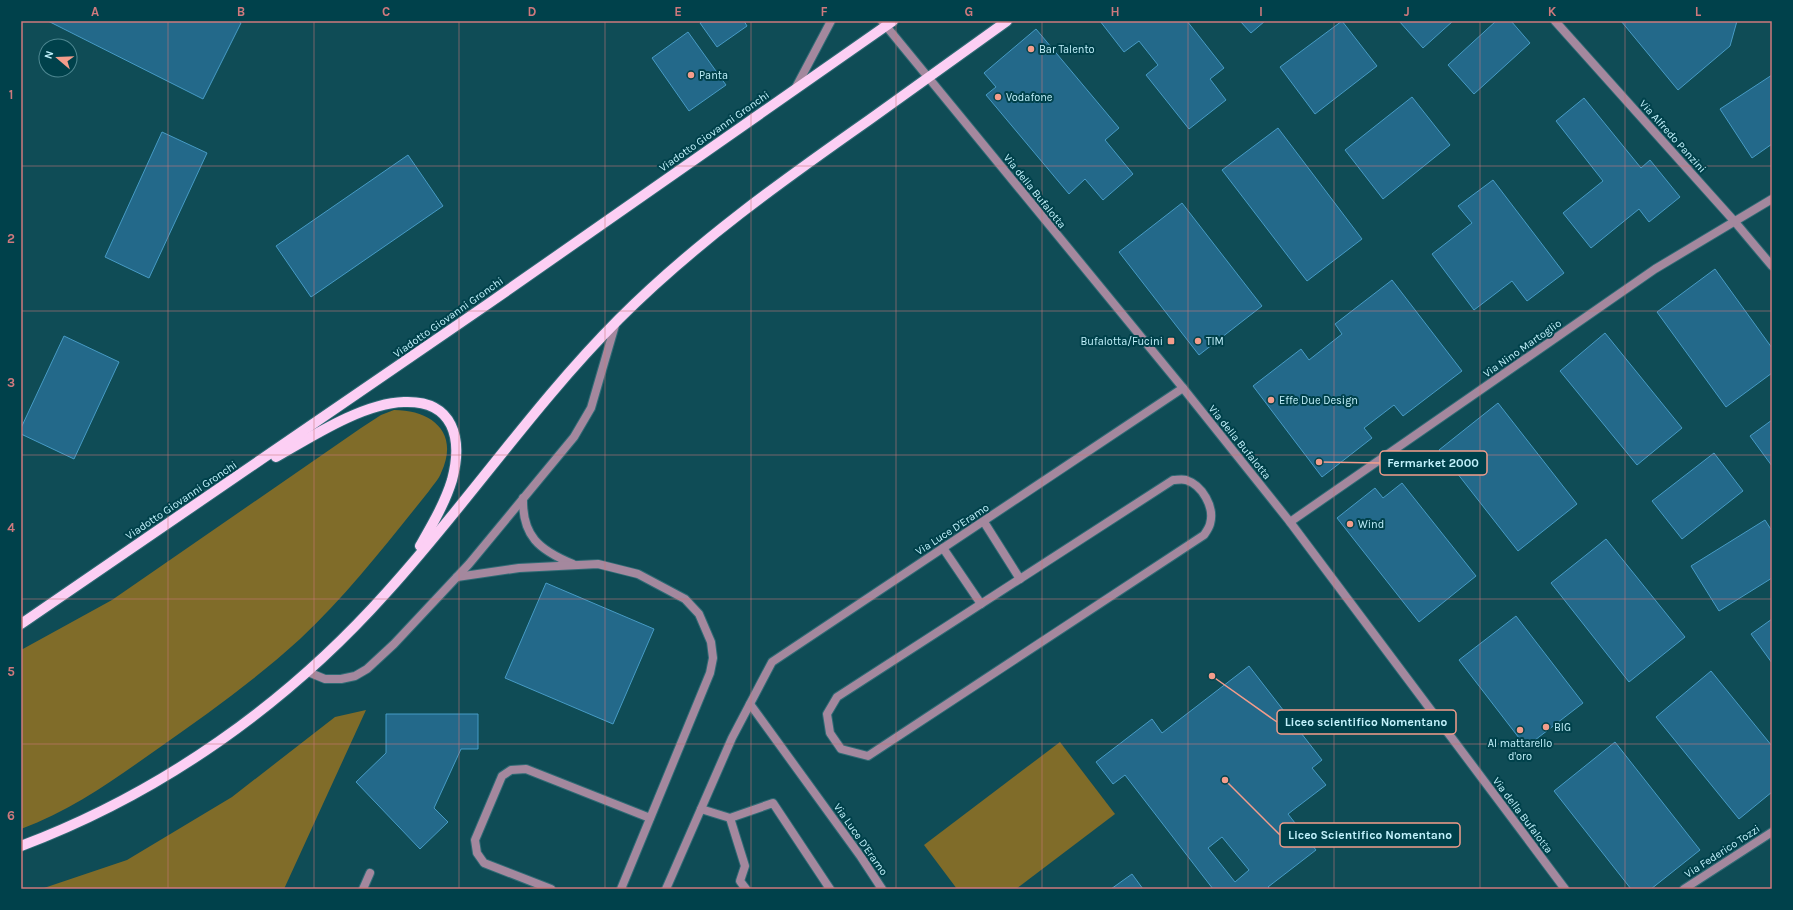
<svg xmlns="http://www.w3.org/2000/svg" width="1793" height="910" viewBox="0 0 1793 910" font-family="Karla,sans-serif">
	<style>
		.green { fill: #806c29 }
		.building { fill: #23698a; stroke: #479bc5; fill-rule: evenodd }
		.lines { fill: none; stroke-linecap: round; stroke-linejoin: round }
		.service-casing { stroke: #2f6a74; stroke-width: 10 }
		.minor-casing { stroke: #2f6a74; stroke-width: 10 }
		.tertiary-casing { stroke: #2f6a74; stroke-width: 10 }
		.primary-casing { stroke: #2f6a74; stroke-width: 12 }
		.service { stroke: #a4889e; stroke-width: 8 }
		.minor { stroke: #a4889e; stroke-width: 8 }
		.tertiary { stroke: #a4889e; stroke-width: 8 }
		.primary { stroke: #fccff4; stroke-width: 10 }
		.grid { fill: none; stroke: #ce797d; stroke-width: 1; stroke-opacity: 0.55 }
		.poi-dot { fill: #f49d8b; stroke: #00414b; stroke-width: 1.5 }
		.labels { text-anchor: middle; stroke-width: 4; stroke-linejoin: round; paint-order: stroke }
		.poi-label { font-size: 11px; fill: #c2f2fc; stroke: #00414b; text-anchor: start }
		.street-label { font-size: 11px; fill: #c2f2fc; stroke: #00414b }
		.leader { fill: none; stroke: #f49d8b; stroke-width: 1.5 }
		.callout-dot { fill: #f49d8b; stroke: #00414b; stroke-width: 1.5 }
		.callout { fill: #00414b; stroke: #f49d8b; stroke-width: 1.5 }
		.callout-label { font-size: 12px; text-anchor: middle; font-weight: bold; fill: #c2f2fc }
		.neatline { fill: none; stroke: #ce797d; stroke-width: 1.5 }
		.grid-label { font-size: 13px; text-anchor: middle; font-weight: bold; fill: #ce797d }
	</style>
	<rect width="100%" height="100%" fill="#0f4c56"/>
	<g class="green">
		<path d="M394 410C432 410 460 433 441 473 439 479 433 485 429 491 388 542 348 594 300 639 255 680 206 715 156 750 112 781 72 810 21 829V650L112 600 361 428 381 415Z"/>
		<path d="M366 710 284 889H41L127 860 232 797 335 717Z"/>
		<path d="M1060 742 1115 814 1016 889H957L924 845Z"/>
	</g>
	<g class="building">
		<path d="M48 21H238L241 23 203 99Z"/>
		<path d="M703 21H744L747 26 717 47 700 23Z"/>
		<path d="M1100 21H1187L1224 68 1210 79 1226 100 1189 129 1146 75 1158 65 1139 41 1124 52Z"/>
		<path d="M1240 21H1265L1251 33Z"/>
		<path d="M1342 21 1377 66 1315 114 1280 67Z"/>
		<path d="M1399 21H1453L1423 48Z"/>
		<path d="M1496 21H1511L1530 43 1474 94 1448 65Z"/>
		<path d="M1621 21H1737L1730 46 1678 90Z"/>
		<path d="M1036 29 1119 128 1105 140 1133 174 1103 200 1085 179 1069 194 986 95 996 87 984 73Z"/>
		<path d="M688 32 726 85 689 111 652 58Z"/>
		<path d="M1772 75V144L1752 158 1720 109Z"/>
		<path d="M1412 97 1450 145 1383 199 1345 150Z"/>
		<path d="M1584 98 1641 168 1650 160 1680 197 1649 222 1639 209 1591 248 1563 213 1603 181 1556 121Z"/>
		<path d="M1278 128 1362 239 1307 281 1222 170Z"/>
		<path d="M162 132 207 153 149 278 105 257Z"/>
		<path d="M408 155 443 206 311 297 276 246Z"/>
		<path d="M1493 180 1564 273 1527 301 1512 281 1474 310 1432 254 1472 223 1458 206Z"/>
		<path d="M1182 203 1262 306 1199 355 1119 252Z"/>
		<path d="M1715 269 1772 348V373L1726 407 1657 312Z"/>
		<path d="M1392 280 1462 371 1403 416 1394 405 1364 428 1372 438 1322 477 1253 386 1301 349 1309 360 1342 334 1335 324Z"/>
		<path d="M1605 333 1682 428 1637 465 1560 371Z"/>
		<path d="M64 336 119 362 74 459 21 434V428Z"/>
		<path d="M1498 403 1577 504 1518 551 1439 450Z"/>
		<path d="M1772 420V466L1750 436Z"/>
		<path d="M1714 453 1743 491 1682 539 1652 501Z"/>
		<path d="M1402 483 1476 576 1419 622 1337 518 1375 488 1383 498Z"/>
		<path d="M1765 520 1772 531V578L1719 611 1691 566Z"/>
		<path d="M1606 539 1685 637 1629 682 1551 583Z"/>
		<path d="M546 583 654 629 613 724 505 678Z"/>
		<path d="M1516 616 1583 703 1526 747 1459 660Z"/>
		<path d="M1772 619V663L1751 634Z"/>
		<path d="M1249 666 1322 760 1312 768 1326 785 1288 814 1316 850 1268 887 1270 889H1213L1125 775 1113 784 1096 762 1152 719 1162 733ZM1222 837 1249 870 1235 882 1208 848Z"/>
		<path d="M1711 671 1772 746V792L1739 819 1656 717Z"/>
		<path d="M386 714H478V749H461L434 808 448 822 420 849 356 782 386 753Z"/>
		<path d="M1615 742 1700 850 1651 889H1631L1554 791Z"/>
		<path d="M1132 874 1143 889H1111Z"/>
	</g>
	<g class="lines">
		<g class="service-casing">
			<g id="service">
				<path d="M1173 480C1177 480 1182 479 1186 480 1202 485 1215 507 1210 524 1209 528 1206 532 1204 535L868 756 841 749 830 733 827 714 837 697Z"/>
				<path d="M984 522 1020 579"/>
				<path d="M943 548 981 604"/>
				<path d="M750 704 861 857 882 889"/>
				<path d="M701 809 730 818 773 803 830 889"/>
				<path d="M730 818 745 866 740 881 746 889"/>
				<path d="M666 889 732 738 772 662 1183 388"/>
			</g>
		</g>
		<g class="minor-casing">
			<g id="minor">
				<path d="M1555 21 1735 222 1772 266"/>
				<path d="M523 498C522 536 539 550 573 564"/>
				<path d="M1290 522 1655 269 1772 199"/>
				<path d="M457 577 519 568 598 564 638 574 685 599 699 614 711 642 713 658 710 673 621 889"/>
				<path d="M308 672 325 679H341L355 676 367 669 394 644 469 564 574 437 591 408 616 322"/>
				<path d="M363 889 370 873"/>
				<path d="M551 889 484 863 477 853 475 840 502 776 511 770 526 769 650 818"/>
				<path d="M1684 889 1772 832"/>
			</g>
		</g>
		<g class="tertiary-casing">
			<g id="tertiary">
				<path d="M882 21 1183 388 1290 522 1565 889"/>
				<path d="M795 89 831 21"/>
			</g>
		</g>
		<g class="primary-casing">
			<g id="primary">
				<path d="M276 457C311 437 363 403 404 402 454 400 463 439 452 480 445 503 432 525 420 546"/>
				<path d="M21 624 485 306 893 21"/>
				<path d="M21 846C162 793 287 704 387 592 467 504 535 403 619 319 695 243 782 181 869 120 915 87 961 54 1007 21"/>
			</g>
		</g>
		<use href="#service" class="service"/>
		<use href="#minor" class="minor"/>
		<use href="#tertiary" class="tertiary"/>
		<use href="#primary" class="primary"/>
	</g>
	<path class="grid" d="M168 21V889M314 21V889M459 21V889M605 21V889M751 21V889M896 21V889M1042 21V889M1188 21V889M1334 21V889M1480 21V889M1625 21V889M21 166H1772M21 311H1772M21 455H1772M21 599H1772M21 744H1772"/>
	<g class="poi-dot">
		<circle cx="1031" cy="49" r="4"/>
		<circle cx="691" cy="75" r="4"/>
		<circle cx="998" cy="97" r="4"/>
		<rect x="1167" y="337" width="8" height="8" rx="2"/>
		<circle cx="1198" cy="341" r="4"/>
		<circle cx="1271" cy="400" r="4"/>
		<circle cx="1350" cy="524" r="4"/>
		<circle cx="1546" cy="727" r="4"/>
		<circle cx="1520" cy="730" r="4"/>
	</g>
	<g class="labels">
		<g class="poi-label">
			<text x="1039" y="53">Bar Talento</text>
			<text x="699" y="79">Panta</text>
			<text x="1006" y="101">Vodafone</text>
			<text x="1163" y="345" text-anchor="end">Bufalotta/Fucini</text>
			<text x="1206" y="345">TIM</text>
			<text x="1279" y="404">Effe Due Design</text>
			<text x="1358" y="528">Wind</text>
			<text x="1554" y="731">BIG</text>
			<text x="1520" y="747" text-anchor="middle">Al mattarello<tspan x="1520" dy="13">d'oro</tspan></text>
		</g>
		<g class="street-label">
			<text transform="translate(714 131) rotate(-35)" y="4">Viadotto Giovanni Gronchi</text>
			<text transform="translate(1673 136) rotate(48)" y="4">Via Alfredo Panzini</text>
			<text transform="translate(1035 191) rotate(51)" y="4">Via della Bufalotta</text>
			<text transform="translate(448 317) rotate(-35)" y="4">Viadotto Giovanni Gronchi</text>
			<text transform="translate(1522 348) rotate(-35)" y="4">Via Nino Martoglio</text>
			<text transform="translate(1240 442) rotate(51)" y="4">Via della Bufalotta</text>
			<text transform="translate(181 500) rotate(-34)" y="4">Viadotto Giovanni Gronchi</text>
			<text transform="translate(952 529) rotate(-33)" y="4">Via Luce D'Eramo</text>
			<text transform="translate(1523 815) rotate(53)" y="4">Via della Bufalotta</text>
			<text transform="translate(861 839) rotate(55)" y="4">Via Luce D'Eramo</text>
			<text transform="translate(1722 851) rotate(-33)" y="4">Via Federico Tozzi</text>
		</g>
	</g>
	<path class="leader" d="M1319 462L1380 463M1212 676L1277 722M1225 780L1280 835"/>
	<g class="callout-dot">
		<circle cx="1319" cy="462" r="4"/>
		<circle cx="1212" cy="676" r="4"/>
		<circle cx="1225" cy="780" r="4"/>
	</g>
	<g class="callout">
		<rect x="1380" y="451" width="107" height="24" rx="4"/>
		<rect x="1277" y="710" width="179" height="24" rx="4"/>
		<rect x="1280" y="823" width="180" height="24" rx="4"/>
	</g>
	<g class="callout-label">
		<text x="1433" y="467">Fermarket 2000</text>
		<text x="1366" y="726">Liceo scientifico Nomentano</text>
		<text x="1370" y="839">Liceo Scientifico Nomentano</text>
	</g>
	<rect width="1793" height="910" fill="none" stroke="#00414b" stroke-width="44"/>
	<g transform="translate(58 58) rotate(289)"><circle r="19" fill="#00414b" stroke="#4e8892"/>
	<path d="M0-3L7 15L0 10L-7 15Z" fill="#f49d8b"/>
	<text y="-6" font-size="11" font-weight="bold" text-anchor="middle" fill="#c2f2fc">N</text>
	</g>
	<rect x="22" y="22" width="1749" height="866" class="neatline"/>
	<g class="grid-label">
		<text x="95" y="16">A</text>
		<text x="241" y="16">B</text>
		<text x="386" y="16">C</text>
		<text x="532" y="16">D</text>
		<text x="678" y="16">E</text>
		<text x="824" y="16">F</text>
		<text x="969" y="16">G</text>
		<text x="1115" y="16">H</text>
		<text x="1261" y="16">I</text>
		<text x="1407" y="16">J</text>
		<text x="1552" y="16">K</text>
		<text x="1698" y="16">L</text>
		<text x="11" y="99">1</text>
		<text x="11" y="243">2</text>
		<text x="11" y="387">3</text>
		<text x="11" y="532">4</text>
		<text x="11" y="676">5</text>
		<text x="11" y="820">6</text>
	</g>
</svg>
